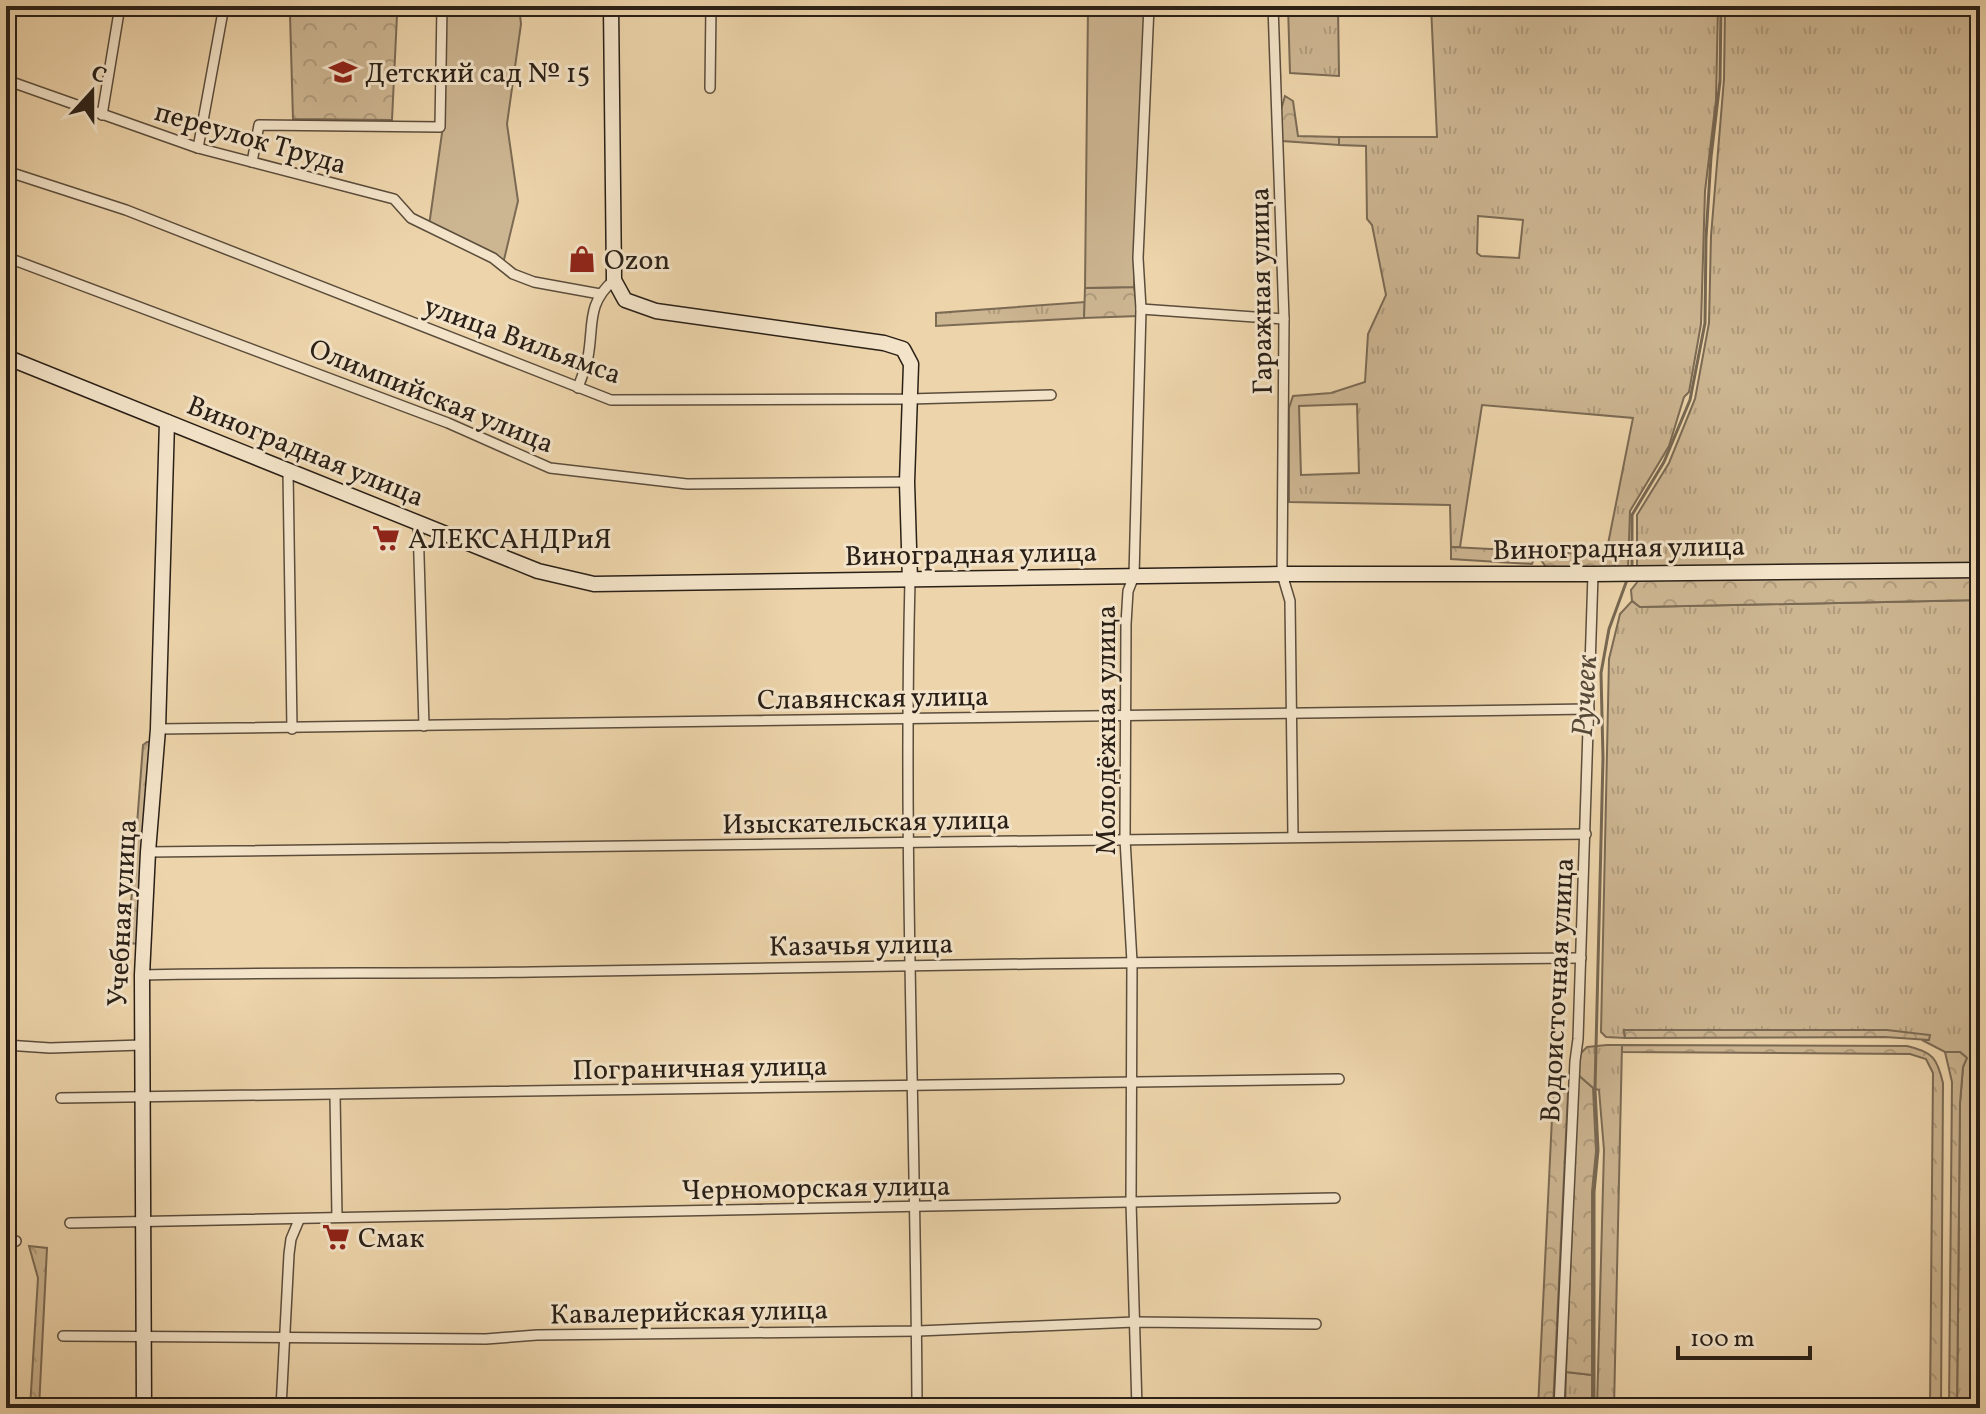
<svg xmlns="http://www.w3.org/2000/svg" width="1986" height="1414" viewBox="0 0 1986 1414" font-family="Vollkorn,serif">
	<style>
		.grass { fill: url(#grass-tufts); stroke: #7b6a54; stroke-width: 2; fill-rule: evenodd }
		.forest { fill: url(#forest-crowns); stroke: #7b6a54; stroke-width: 2 }
		.garden { fill: #ccb591; stroke: #7b6a54; stroke-width: 2 }
		.lines { fill: none; stroke-linecap: round; stroke-linejoin: round }
		.stream { stroke: #776751; stroke-width: 3 }
		.street-casing { stroke: #5b4d3c; stroke-width: 12 }
		.secondary-casing { stroke: #2a2017; stroke-width: 17 }
		.street { stroke: #f3e3c8; stroke-width: 9 }
		.secondary { stroke: #f3e3c8; stroke-width: 14 }
		.labels { text-anchor: middle; stroke-width: 6; stroke-linejoin: round; paint-order: stroke }
		.poi-label { font-size: 28px; fill: #2a2017; stroke: #f3e3c8; text-anchor: start }
		.street-label { font-size: 28px; fill: #2a2017; stroke: #f3e3c8 }
		.water-label { font-size: 30px; font-style: italic; fill: #574a39; stroke: #f3e3c8 }
	</style>
	<defs>
		<pattern id="grass-tufts" width="24" height="20" patternUnits="userSpaceOnUse" patternTransform="scale(2)"><rect width="24" height="20" fill="#ccb591"/><path d="M3 7l-1-3M5 7V3M7 7l1-3M15 17l-1-3M17 17v-4M19 17l1-3" fill="none" stroke="#af9b7c"/></pattern>
		<pattern id="forest-crowns" width="20" height="18" patternUnits="userSpaceOnUse" patternTransform="scale(2)"><rect width="20" height="18" fill="#ccb591"/><path d="M2 6a3 3 0 1 1 6 0M12 15a3 3 0 1 1 6 0" fill="none" stroke="#af9b7c"/></pattern>
	</defs>
	<rect width="100%" height="100%" fill="#edd4aa"/>
	<filter id="stains"><feTurbulence type="fractalNoise" baseFrequency=".0025" numOctaves="4"/><feColorMatrix values="0 0 0 0 .2 0 0 0 0 .09 0 0 0 0 .02 0 0 0 .5 -.17"/></filter>
	<radialGradient id="worn" r=".72"><stop offset=".6" stop-color="#630" stop-opacity="0"/><stop offset="1" stop-color="#630" stop-opacity=".3"/></radialGradient>
	<g class="grass">
		<path d="M1288 6H1338L1339 76 1290 73Z"/>
		<path d="M1431 6H1718L1716 100 1705 191 1701 324 1689 392 1684 397 1669 446 1630 511 1628 569 1614 568 1617 557 1606 554 1633 418 1482 405 1460 547H1451L1450 505 1289 502V408L1293 396 1331 393 1365 382 1368 334 1386 295 1372 225 1367 219 1366 146 1339 145V137H1437ZM1478 216 1523 220 1519 258 1481 256 1477 253ZM1357 404 1359 473 1301 475 1299 406Z"/>
		<path d="M1763 6H1980V565L1637 568V515L1669 463 1695 399 1709 323 1711 236 1724 79 1725 10Z"/>
		<path d="M1085 302 1084 318 936 326V313Z"/>
		<path d="M1980 600V1408H1957L1960 1103 1963 1067 1966 1057 1960 1052H1945L1922 1040H1929V1035L1624 1030 1625 1038 1606 1037 1601 1032 1609 659 1620 614 1632 601 1640 607Z"/>
		<path d="M1607 1045H1622L1614 1408H1597L1604 1150 1599 1090 1593 1088 1578 1075 1579 1055 1587 1047Z"/>
		<path d="M1566 1372 1592 1375V1408H1565Z"/>
	</g>
	<g class="forest">
		<path d="M290 15H397L392 120 293 119Z"/>
		<path d="M1285 96 1293 101 1298 136 1339 137V145L1282 141 1280 113Z"/>
		<path d="M1134 287 1138 316 1084 318 1085 288Z"/>
		<path d="M1451 547 1533 551 1535 557 1532 564 1451 559Z"/>
		<path d="M1543 551 1617 557 1614 568 1546 567 1541 560Z"/>
		<path d="M1980 576V600L1640 607 1632 601 1631 590 1639 580Z"/>
		<path d="M147 742H152L138 944 128 943 143 745Z"/>
		<path d="M1624 1030H1887L1930 1035 1929 1040 1885 1037 1625 1038Z"/>
		<path d="M1622 1045 1907 1046C1933 1052 1937 1058 1943 1083L1941 1408H1930L1933 1073 1926 1059 1910 1054 1622 1052Z"/>
		<path d="M1945 1052H1960L1967 1058 1963 1067 1960 1103 1957 1408H1949L1952 1082Z"/>
		<path d="M1578 1075 1593 1088 1596 1151 1592 1192V1375L1566 1372Z"/>
		<path d="M1554 1076 1568 1092 1553 1408H1538Z"/>
		<path d="M29 1246 47 1248 39 1408H30L38 1278Z"/>
	</g>
	<g class="garden">
		<path d="M445 6H519L521 24 507 124 518 201 503 264 429 226 443 126Z"/>
		<path d="M1088 6H1146L1134 287 1085 288Z"/>
	</g>
	<g class="lines">
		<g class="stream">
			<path d="M1632 570V515L1664 462 1690 400 1705 323 1706 238 1711 157 1720 81 1721 6"/>
			<path d="M1594 1408V1192L1598 1150 1595 1089 1603 758 1601 673 1609 629 1627 580"/>
		</g>
		<g class="street-casing">
			<g id="street">
				<path d="M1273 6 1284 319 1282 574 1290 601 1293 836"/>
				<path d="M6 80 198 148 394 199 411 218 493 258 513 274 534 282 600 294"/>
				<path d="M710 88 711 6"/>
				<path d="M102 115 120 6"/>
				<path d="M198 148 224 6"/>
				<path d="M252 162 259 125 440 127 442 6"/>
				<path d="M6 171 126 210 611 400 909 399 1051 395"/>
				<path d="M6 257 448 423 550 468 687 484 907 482"/>
				<path d="M1141 309 1284 319"/>
				<path d="M578 388C581 378 586 368 588 357 594 325 586 304 614 280"/>
				<path d="M288 472 292 729"/>
				<path d="M418 523 424 726"/>
				<path d="M910 580C903 856 916 1132 917 1408"/>
				<path d="M158 729 1589 709"/>
				<path d="M148 852 1586 834"/>
				<path d="M142 975C272 972 402 974 533 972 882 966 1232 960 1581 958"/>
				<path d="M6 1045 50 1048 142 1045"/>
				<path d="M6 1057 12 1046"/>
				<path d="M335 1095 337 1217"/>
				<path d="M61 1098 1339 1079"/>
				<path d="M70 1223 1335 1198"/>
				<path d="M6 1240 16 1241"/>
				<path d="M63 1336 486 1339 537 1335 918 1331 1135 1322 1316 1324"/>
				<path d="M281 1408 289 1254 291 1239 299 1220"/>
				<path d="M1137 1408 1131 1202 1132 962 1125 839 1126 624 1128 591 1134 576 1141 309 1138 258 1149 6"/>
				<path d="M1559 1408 1575 1061 1578 1039 1593 574"/>
			</g>
		</g>
		<g class="secondary-casing">
			<g id="secondary">
				<path d="M611 6 614 280 625 300 656 311 884 343 903 349 911 364 907 482 910 580"/>
				<path d="M6 357 538 571 594 584 1282 574H1593L1980 570"/>
				<path d="M144 1408 142 975 148 852 158 729 167 422"/>
			</g>
		</g>
		<use href="#street" class="street"/>
		<use href="#secondary" class="secondary"/>
	</g>
	<defs>
		<g id="school-bare" transform="scale(2.16)"><path d="M0-5L7-2L0 1L-7-2ZM-4 1L0 2.5L4 1V4Q0 6-4 4Z" fill="#8f2418" stroke="#f3e3c8" stroke-width="2.5" paint-order="stroke"/></g>
		<g id="shop-bare" transform="scale(2.16)"><path d="M-5-2.5h2.3a2.7 3.5 0 0 1 5.4 0H5L5.5 6h-11ZM-1.5-2.5h3a1.5 2.3 0 0 0-3 0Z" fill="#8f2418" stroke="#f3e3c8" stroke-width="2.5" paint-order="stroke"/></g>
		<g id="supermarket-bare" transform="scale(2.16)"><path d="M-6-5.5h2.5l.6 2H6L4.5 2H-2.5L-4.4-4H-6ZM-1.5 3.2a1.3 1.3 0 1 0 .1 0ZM3 3.2a1.3 1.3 0 1 0 .1 0Z" fill="#8f2418" stroke="#f3e3c8" stroke-width="2.5" paint-order="stroke"/></g>
	</defs>
	<g fill-rule="evenodd">
		<use href="#school-bare" x="343" y="72"/>
		<use href="#shop-bare" x="582" y="259"/>
		<use href="#supermarket-bare" x="386" y="538"/>
		<use href="#supermarket-bare" x="336" y="1237"/>
	</g>
	<g class="labels">
		<g class="poi-label">
			<text x="365" y="82">Детский сад № 15</text>
			<text x="604" y="269">Ozon</text>
			<text x="408" y="548">АЛЕКСАНДРиЯ</text>
			<text x="358" y="1247">Смак</text>
		</g>
		<g class="street-label">
			<text transform="translate(251 137) rotate(16)" y="10">переулок Труда</text>
			<text transform="translate(1260 291) rotate(-91)" y="10">Гаражная улица</text>
			<text transform="translate(523 339) rotate(20)" y="10">улица Вильямса</text>
			<text transform="translate(432 395) rotate(22)" y="10">Олимпийская улица</text>
			<text transform="translate(306 450) rotate(22)" y="10">Виноградная улица</text>
			<text transform="translate(1619 547) rotate(-1)" y="10">Виноградная улица</text>
			<text transform="translate(971 553) rotate(-1)" y="10">Виноградная улица</text>
			<text transform="translate(873 697) rotate(-1)" y="10">Славянская улица</text>
			<text transform="translate(1105 730) rotate(-90)" y="10">Молодёжная улица</text>
			<text transform="translate(866 821) rotate(-1)" y="10">Изыскательская улица</text>
			<text transform="translate(121 913) rotate(-87)" y="10">Учебная улица</text>
			<text transform="translate(861 944) rotate(-1)" y="10">Казачья улица</text>
			<text transform="translate(1556 990) rotate(-87)" y="10">Водоисточная улица</text>
			<text transform="translate(700 1067) rotate(-1)" y="10">Пограничная улица</text>
			<text transform="translate(816 1187) rotate(-1)" y="10">Черноморская улица</text>
			<text transform="translate(689 1311) rotate(-1)" y="10">Кавалерийская улица</text>
		</g>
		<g class="water-label">
			<text transform="translate(1584 696) rotate(-87)" y="10">Ручеек</text>
		</g>
	</g>
	<rect width="1986" height="1414" fill="none" stroke="#edd4aa" stroke-width="32"/>
	<rect x="8" y="8" width="1970" height="1398" fill="none" stroke="#2a2017" stroke-width="4"/>
	<rect x="16" y="16" width="1954" height="1382" fill="none" stroke="#2a2017" stroke-width="2"/>
	<g transform="translate(92 92) rotate(21)" stroke="#f3e3c8" stroke-width="6" paint-order="stroke">
	<path d="M0-6L14 30L0 20L-14 30Z" fill="#2a2017"/>
	<text y="-12" font-size="22" font-weight="bold" text-anchor="middle" fill="#2a2017">С</text>
	</g>
	<path d="M1678 1346v12h132v-12" fill="none" stroke="#2a2017" stroke-width="4"/>
	<text x="1690" y="1346" font-size="24" fill="#2a2017" stroke="#f3e3c8" stroke-width="6" paint-order="stroke">100 m</text>
	<rect width="100%" height="100%" filter="url(#stains)"/>
	<rect width="100%" height="100%" fill="url(#worn)"/>
</svg>
